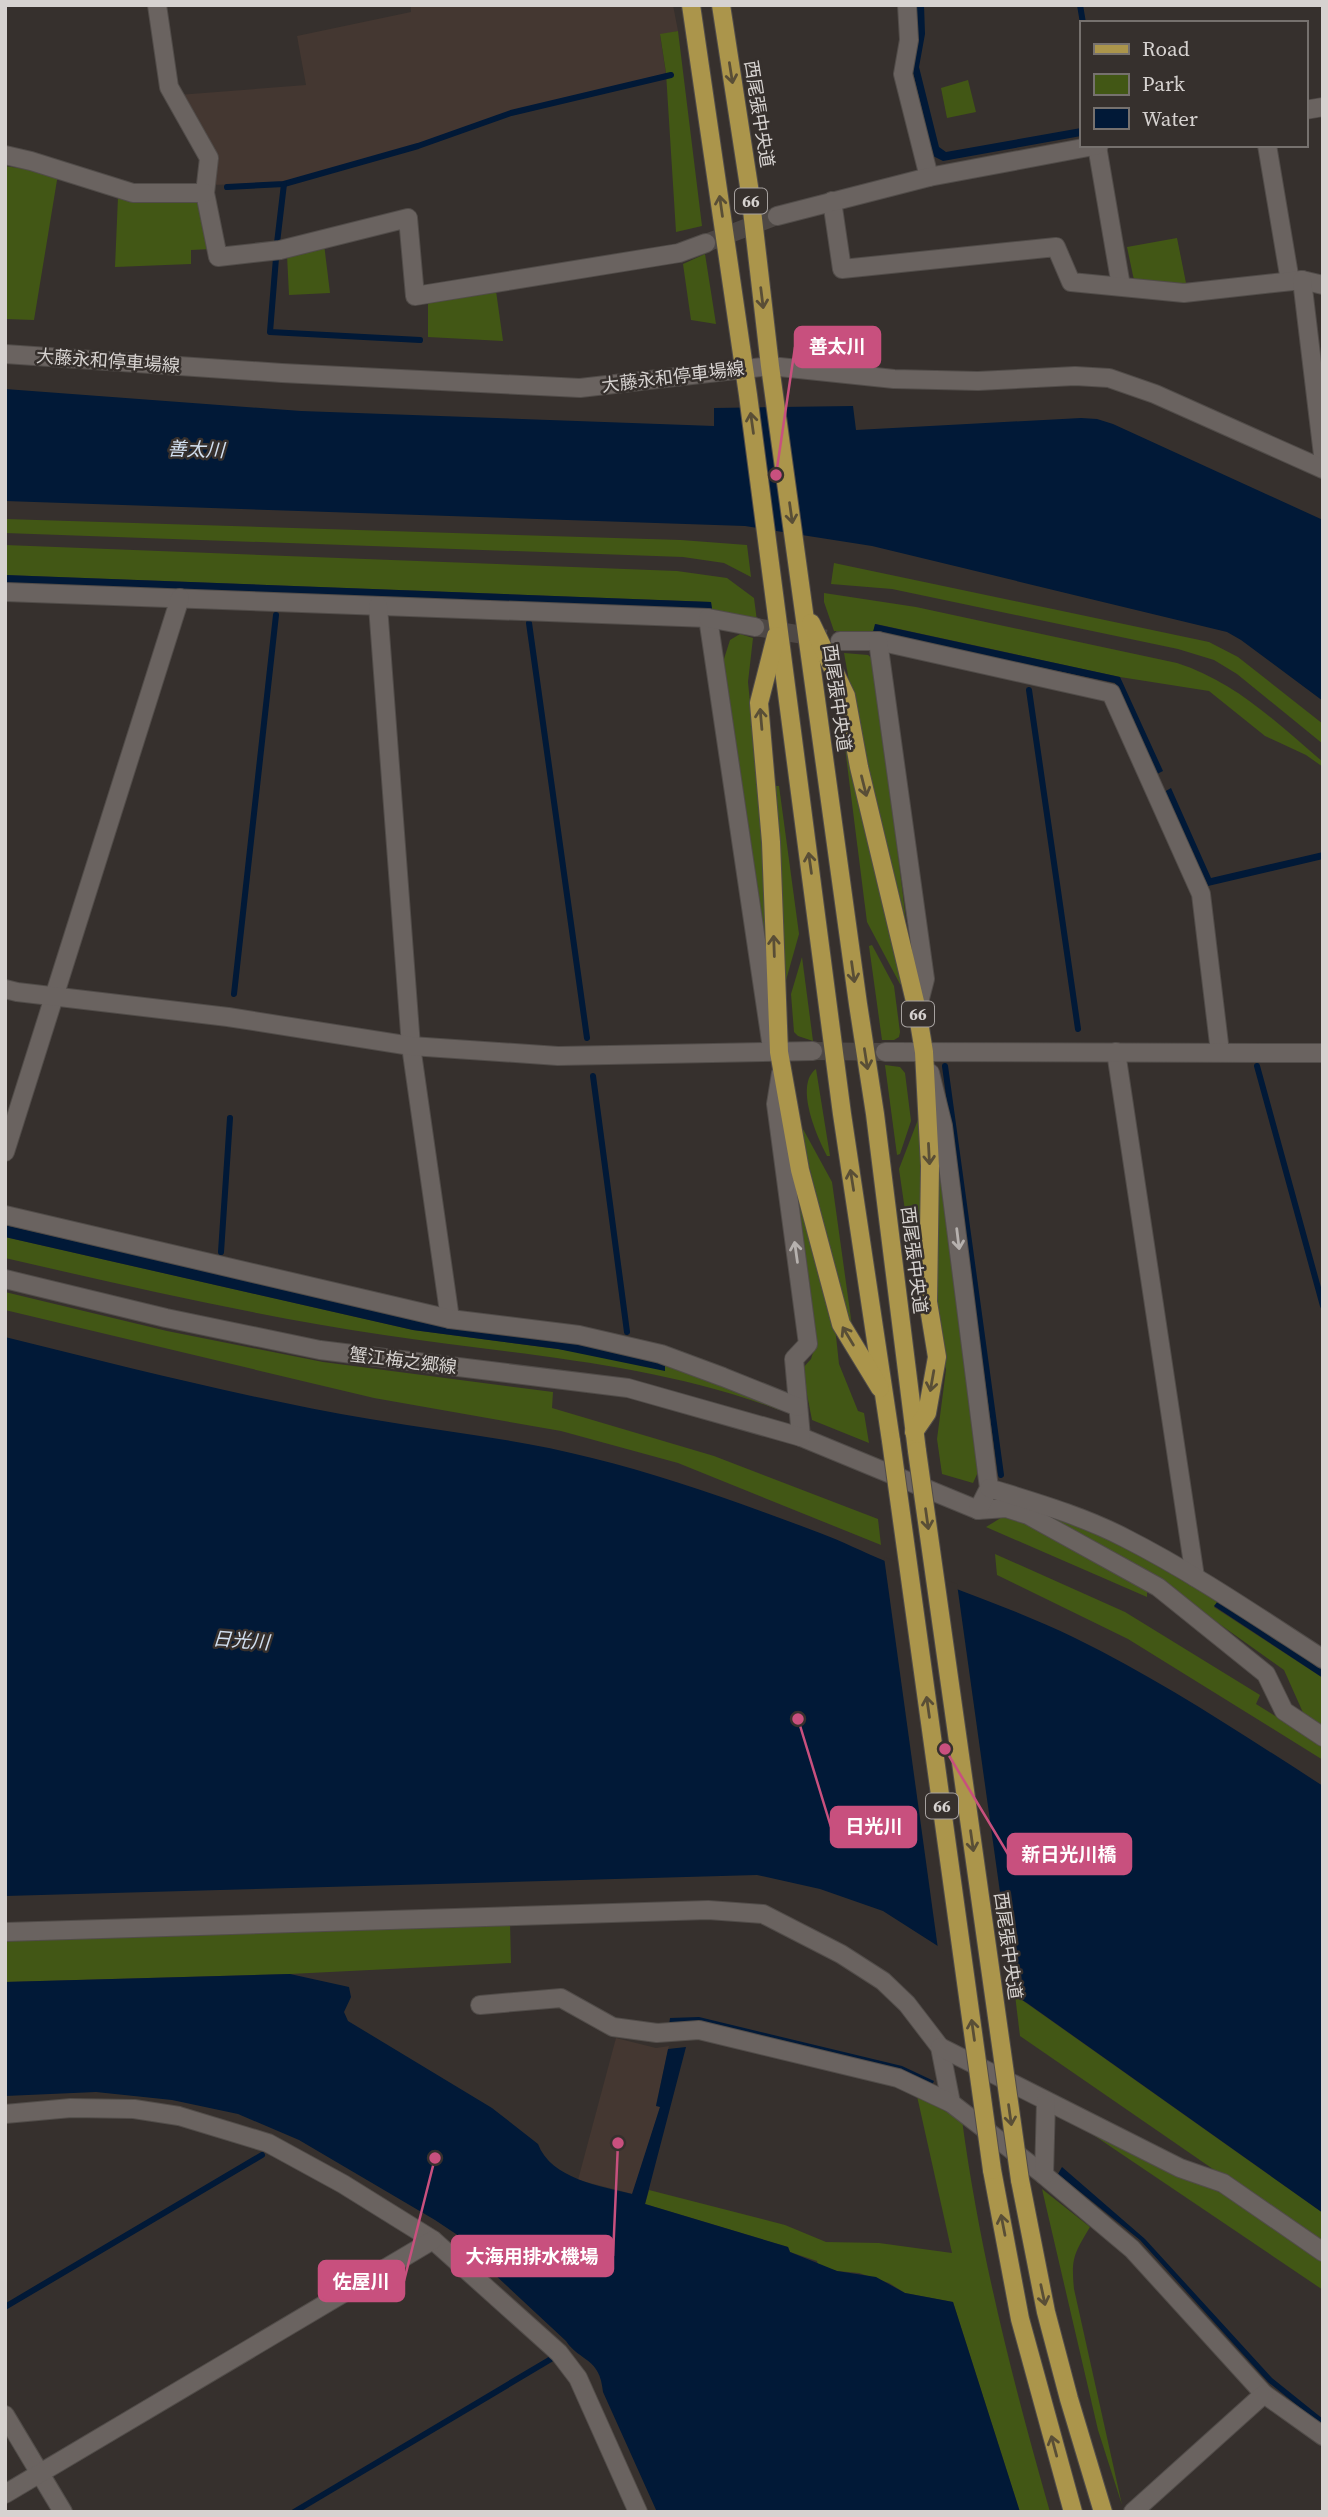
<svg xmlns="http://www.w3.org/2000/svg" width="1328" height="2517" viewBox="0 0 1328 2517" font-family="'Source Serif 4','Noto Sans JP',serif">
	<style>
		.built { fill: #443731 }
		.green { fill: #425715 }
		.water { fill: #011937 }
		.pier { fill: #36302d }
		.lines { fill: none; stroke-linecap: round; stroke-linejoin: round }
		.stream { stroke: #011937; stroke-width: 6 }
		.street-tunnel { stroke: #4e4845; stroke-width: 18; stroke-dasharray: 18 9; stroke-linecap: butt }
		.secondary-tunnel { stroke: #4e4845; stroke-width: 18; stroke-dasharray: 18 9; stroke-linecap: butt }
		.street-casing { stroke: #514c49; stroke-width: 20 }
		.secondary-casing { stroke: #514c49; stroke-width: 20 }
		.primary-casing { stroke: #514c49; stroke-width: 20 }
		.street { stroke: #6a6360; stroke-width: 18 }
		.secondary { stroke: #6a6360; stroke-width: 18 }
		.primary { stroke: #ab954b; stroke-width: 18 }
		.primary-bridge-casing { stroke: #514c49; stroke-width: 20; stroke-linecap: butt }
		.primary-bridge { stroke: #ab954b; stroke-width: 18 }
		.oneway { stroke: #594e36 }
		.oneway2 { stroke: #b6b1ae }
		.labels { text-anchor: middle; stroke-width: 5; stroke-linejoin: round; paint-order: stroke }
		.shield { fill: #36302d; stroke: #a6a19f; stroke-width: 2 }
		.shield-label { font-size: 16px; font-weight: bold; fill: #d6d2d0 }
		.street-label { font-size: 18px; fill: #d6d2d0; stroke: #36302d }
		.water-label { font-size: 19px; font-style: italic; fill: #d2e0f1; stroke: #36302d }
		.leader { fill: none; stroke: #c8507e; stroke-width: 2.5 }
		.callout-dot { fill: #c8507e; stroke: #36302d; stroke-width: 2.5 }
		.callout { fill: #c8507e; stroke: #c8507e; stroke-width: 2.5 }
		.callout-label { font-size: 19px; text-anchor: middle; font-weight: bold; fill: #fff }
	</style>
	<rect width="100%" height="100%" fill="#36302d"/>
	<g class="built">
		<path d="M411 5H673L678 31 660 35 666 74 511 112 418 145 285 182 213 185 178 95 306 85 297 36 411 12Z"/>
		<path d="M616 2038 656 2048 669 2046 656 2105 660 2107 633 2194 578 2180Z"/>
	</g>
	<g class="green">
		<path d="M678 31 702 226 676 232 666 73 660 34Z"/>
		<path d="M968 80 976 112 947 118 941 88Z"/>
		<path d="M5 166 58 174 34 320 5 319Z"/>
		<path d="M118 197 140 203 204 201 211 249 191 250V264L115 267Z"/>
		<path d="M1177 238 1187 288 1135 285 1127 247Z"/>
		<path d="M324 244 330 293 289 295 287 255Z"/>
		<path d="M705 254 716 324 691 320 683 264Z"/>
		<path d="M496 291 503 341 428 337V302Z"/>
		<path d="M5 519 681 540 747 545 751 577 724 563 683 557 5 533Z"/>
		<path d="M5 545 677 571 727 578 754 598 757 621 712 609 711 602 5 575Z"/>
		<path d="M834 563 1209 642 1238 657 1323 724V744L1237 674 1214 660 1178 649 892 589 831 584Z"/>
		<path d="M824 593 916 607 1177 663C1236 682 1277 723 1323 762V767L1306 755 1265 736 1209 691 1120 677 876 624 873 632 834 631 824 602Z"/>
		<path d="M740 634 753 638 748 682 763 834 765 934 762 935 722 665 730 640Z"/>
		<path d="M844 653 868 655 874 660 906 920 864 764Z"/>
		<path d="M839 700 902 984H900L867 922Z"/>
		<path d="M775 786H779L799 934 783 991Z"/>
		<path d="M872 945 894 986 900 1032 899 1037 894 1040H882L869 946Z"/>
		<path d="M802 957 813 1041 798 1036 794 1032 791 994Z"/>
		<path d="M885 1065 900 1067 905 1073 911 1121 900 1154 897 1155Z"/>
		<path d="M816 1069 830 1156H827C817 1137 794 1085 816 1069Z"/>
		<path d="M919 1117 922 1176 919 1307 899 1169Z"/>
		<path d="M803 1129 832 1182 852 1326 849 1325 800 1130Z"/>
		<path d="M937 1151 978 1472 973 1483 942 1474 937 1439 946 1370 935 1305Z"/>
		<path d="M793 1183H797L835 1327 839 1364 858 1411 864 1413 869 1443 812 1420 802 1369 811 1359 816 1343Z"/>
		<path d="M5 1237 413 1330 665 1363 781 1408 779 1410C653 1362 517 1355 384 1335 257 1316 131 1287 5 1258Z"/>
		<path d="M5 1292 167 1331 323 1362 553 1392 552 1408 714 1456 878 1519 881 1545 678 1463 561 1431 374 1398 5 1310Z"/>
		<path d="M1032 1507 1116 1540 1219 1600 1214 1607 1323 1678V1728L1305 1717 1284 1670 1162 1583Z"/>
		<path d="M1004 1516 1032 1523 1147 1590V1597L986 1527Z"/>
		<path d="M995 1554 1125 1612 1260 1695 1256 1704 1323 1746V1760L1128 1639 997 1575Z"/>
		<path d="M510 1923 511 1963 290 1974 5 1982V1939Z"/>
		<path d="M1015 1995 1323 2213V2245L1020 2036Z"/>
		<path d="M917 2096 962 2120C980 2254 1013 2382 1050 2512H1020L953 2302 905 2293 889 2283 859 2273 837 2271 818 2265 817 2261 790 2252 788 2247 645 2204 649 2190 785 2225 826 2242 879 2243 952 2253Z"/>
		<path d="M1083 2128 1234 2199 1323 2260V2290Z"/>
		<path d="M1042 2189 1090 2227C1074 2254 1071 2258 1074 2289L1122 2505 1098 2430Z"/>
	</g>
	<g class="water">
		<path d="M915 5H924L925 34 919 67 939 147 946 152 1081 128V136L943 161 933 156 912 68Z"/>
		<path d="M5 389 301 411 714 426V408L853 406 856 430 1081 418 1097 419 1113 424 1323 520V701L1241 640 1227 632 872 546 745 526 5 501Z"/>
		<path d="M5 575 711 602 712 609 355 596 354 599 5 586Z"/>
		<path d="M875 624 1120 677 1163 771 1155 775 1115 683 873 632Z"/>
		<path d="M1171 788 1211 878 1323 852V859L1208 886 1164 792Z"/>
		<path d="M5 1225 331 1300 600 1347 665 1363V1371L558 1349 413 1330 5 1237Z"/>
		<path d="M5 1337C126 1367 247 1398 370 1419 445 1432 519 1439 592 1458 669 1477 746 1505 820 1533 842 1541 863 1552 885 1561 948 1587 1013 1608 1075 1638 1161 1680 1242 1734 1323 1786V2213L1027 2003 883 1911 820 1889 757 1875 5 1896Z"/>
		<path d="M1218 1601 1323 1668V1678L1214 1606Z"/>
		<path d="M290 1974 349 1987 351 1997 344 2012 348 2021 492 2108 538 2144C551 2179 601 2186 632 2194L660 2107 656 2106 668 2049 686 2047 645 2204 788 2247 790 2252 837 2271 876 2277 905 2293 953 2302 1020 2512H657L603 2392C600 2357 580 2362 566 2341L477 2258 468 2242 435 2220 299 2140 238 2114 172 2100 96 2092 5 2096V1982Z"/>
		<path d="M699 2017 902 2066 934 2081 932 2085 669 2026 670 2018Z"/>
		<path d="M1062 2167 1145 2239 1272 2378 1323 2419V2426L1268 2382 1140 2240 1058 2174Z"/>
	</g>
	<path class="pier" d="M884 1557 957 1584 1015 2000 938 1949Z"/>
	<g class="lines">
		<g class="stream">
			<path d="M1080 5 1083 23"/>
			<path d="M227 187 284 184 418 146 511 113 671 75"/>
			<path d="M277 243 284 184"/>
			<path d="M276 258 270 332 420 340"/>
			<path d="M529 623 587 1038"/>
			<path d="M1029 690 1078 1029"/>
			<path d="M234 994 276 615"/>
			<path d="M945 1066 1001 1475"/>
			<path d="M1257 1066 1323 1306"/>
			<path d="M593 1076 627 1332"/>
			<path d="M221 1252 230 1118"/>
			<path d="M5 2307 262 2155"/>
			<path d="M294 2512 551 2359"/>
		</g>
		<g class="street-tunnel">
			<path d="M706 243 777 216"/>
			<path d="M755 627 840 641"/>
		</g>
		<path class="secondary-tunnel" d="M813 1051 885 1052"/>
		<g class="street-casing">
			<g id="street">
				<path d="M157 5 169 87 209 158 205 193 218 257 280 250 408 218 415 296 679 253 706 243"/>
				<path d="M907 5 909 40 903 74 929 177"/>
				<path d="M1305 110 1323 107"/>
				<path d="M1267 145 1290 281"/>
				<path d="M1097 146 1121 286"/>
				<path d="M5 155 31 161 133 193H205"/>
				<path d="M832 201 842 269 1056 247 1071 282 1184 293 1302 280 1323 285"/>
				<path d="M777 216 929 177 1099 145"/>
				<path d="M1302 280 1323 455"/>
				<path d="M5 592 708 618 772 1048"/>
				<path d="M378 606 411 1046 450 1319"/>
				<path d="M708 618 755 627"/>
				<path d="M840 641H878L1111 693 1201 894 1220 1052"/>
				<path d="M878 641 925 979 917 1010"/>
				<path d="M1116 1052 1195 1577"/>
				<path d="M781 1073 776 1104 808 1344 794 1359 801 1437 978 1510 1006 1508 1028 1515 1158 1587 1266 1674 1284 1711 1323 1737"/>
				<path d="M930 1073 943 1126 989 1488 978 1510"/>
				<path d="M5 1152 180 598"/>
				<path d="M5 1215 450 1319 579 1335 661 1354 723 1377 798 1407"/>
				<path d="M989 1488C1034 1502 1083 1516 1125 1538 1194 1573 1258 1617 1323 1659"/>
				<path d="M5 1932 708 1910 763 1914 841 1954 883 1981 907 2004 940 2047 951 2103"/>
				<path d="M480 2005 561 1998 613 2027 657 2033 699 2030 898 2078 951 2103 1044 2175 1132 2249 1264 2394 1323 2436"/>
				<path d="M940 2047 1180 2168 1223 2183 1323 2252"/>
				<path d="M5 2114 71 2108 134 2109 179 2116 268 2143 343 2184 433 2240 559 2353 578 2378 638 2512"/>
				<path d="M1044 2175 1046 2101"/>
				<path d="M5 2415 63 2512"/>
				<path d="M5 2494 433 2240"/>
				<path d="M1133 2512 1264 2394"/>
			</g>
		</g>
		<g class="secondary-casing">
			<g id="secondary">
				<path d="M5 354 282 373 580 388 770 366 894 379 978 381 1075 376 1109 378 1155 394 1323 469"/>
				<path d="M5 989 17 992 228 1017 411 1046 558 1056 813 1051"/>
				<path d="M885 1052 1323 1053"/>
				<path d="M5 1279 166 1318 320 1350 628 1388 801 1437"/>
			</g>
		</g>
		<g class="primary-casing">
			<g id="primary">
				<path d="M691 5 748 395 842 1114 891 1441"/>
				<path d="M721 5 750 193 770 366 858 1004 875 1114 917 1451"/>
				<path d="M811 623 846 696 859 767 917 1010 924 1052 930 1166 928 1302 937 1357 927 1413 914 1432"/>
				<path d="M776 636 759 703 771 842 779 1052 800 1170 841 1324 880 1388"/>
				<path d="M992 2170 1020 2319 1073 2512"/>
				<path d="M1020 2180 1046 2312 1069 2399 1103 2512"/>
			</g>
		</g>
		<use href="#street" class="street"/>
		<use href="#secondary" class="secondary"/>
		<use href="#primary" class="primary"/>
		<g class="primary-bridge-casing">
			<g id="primary-bridge">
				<path d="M891 1441 992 2170"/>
				<path d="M917 1451 1020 2180"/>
			</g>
		</g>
		<use href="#primary-bridge" class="primary-bridge"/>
	</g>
	<defs><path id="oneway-shaft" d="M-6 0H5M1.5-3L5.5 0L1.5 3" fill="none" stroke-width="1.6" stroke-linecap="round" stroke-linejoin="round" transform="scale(1.75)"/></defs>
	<g class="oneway">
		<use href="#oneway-shaft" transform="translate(731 73) rotate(81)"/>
		<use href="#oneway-shaft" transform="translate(721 206) rotate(-98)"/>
		<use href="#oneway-shaft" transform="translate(762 298) rotate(83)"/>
		<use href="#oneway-shaft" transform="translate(752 423) rotate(-98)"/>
		<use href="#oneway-shaft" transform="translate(791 513) rotate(82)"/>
		<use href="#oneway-shaft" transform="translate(761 719) rotate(-95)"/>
		<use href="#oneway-shaft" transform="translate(864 786) rotate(76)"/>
		<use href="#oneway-shaft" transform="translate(810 863) rotate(-98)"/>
		<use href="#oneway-shaft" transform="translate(774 946) rotate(-92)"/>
		<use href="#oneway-shaft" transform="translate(853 972) rotate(82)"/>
		<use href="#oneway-shaft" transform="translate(866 1059) rotate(81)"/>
		<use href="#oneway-shaft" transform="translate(929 1154) rotate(87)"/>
		<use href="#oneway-shaft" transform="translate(852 1180) rotate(-99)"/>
		<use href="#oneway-shaft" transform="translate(848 1336) rotate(-121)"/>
		<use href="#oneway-shaft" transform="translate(932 1381) rotate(100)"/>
		<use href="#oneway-shaft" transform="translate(927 1519) rotate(82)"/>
		<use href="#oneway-shaft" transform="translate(928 1707) rotate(-98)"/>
		<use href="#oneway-shaft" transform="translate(972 1841) rotate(82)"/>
		<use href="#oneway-shaft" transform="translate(973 2030) rotate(-98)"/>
		<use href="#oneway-shaft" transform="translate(1010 2115) rotate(82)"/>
		<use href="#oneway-shaft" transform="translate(1003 2225) rotate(-101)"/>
		<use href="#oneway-shaft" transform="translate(1043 2295) rotate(78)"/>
		<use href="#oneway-shaft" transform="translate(1054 2446) rotate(-105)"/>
	</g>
	<g class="oneway2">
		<use href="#oneway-shaft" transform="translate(958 1239) rotate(83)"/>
		<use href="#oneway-shaft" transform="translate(796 1252) rotate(-98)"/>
	</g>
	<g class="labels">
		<g class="shield">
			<rect x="735" y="188.5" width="32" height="25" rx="5"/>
			<rect x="902" y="1001.5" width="32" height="25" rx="5"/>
			<rect x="926" y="1793.5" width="32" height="25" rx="5"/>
		</g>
		<g class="shield-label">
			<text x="751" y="207">66</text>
			<text x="918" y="1020">66</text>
			<text x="942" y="1812">66</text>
		</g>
		<g class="street-label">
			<text transform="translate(759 114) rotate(81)" y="6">西尾張中央道</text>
			<text transform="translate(108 361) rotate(4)" y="6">大藤永和停車場線</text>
			<text transform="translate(673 377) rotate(-7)" y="6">大藤永和停車場線</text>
			<text transform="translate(837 698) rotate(82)" y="6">西尾張中央道</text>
			<text transform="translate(914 1260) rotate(83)" y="6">西尾張中央道</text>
			<text transform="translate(403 1361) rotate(7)" y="6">蟹江梅之郷線</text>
			<text transform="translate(1008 1946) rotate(82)" y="6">西尾張中央道</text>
		</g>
		<g class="water-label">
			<text transform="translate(196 449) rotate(2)" y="7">善太川</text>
			<text transform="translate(241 1640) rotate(4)" y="7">日光川</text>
		</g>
	</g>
	<path class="leader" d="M776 475L795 347M798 1719L831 1827M945 1749L1008 1854M618 2143L613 2256M435 2158L404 2281"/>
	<g class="callout-dot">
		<circle cx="776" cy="475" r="7"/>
		<circle cx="798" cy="1719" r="7"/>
		<circle cx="945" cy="1749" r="7"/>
		<circle cx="618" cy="2143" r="7"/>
		<circle cx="435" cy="2158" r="7"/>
	</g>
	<g class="callout">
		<rect x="795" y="327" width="85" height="40" rx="7"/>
		<rect x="831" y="1807" width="85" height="40" rx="7"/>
		<rect x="1008" y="1834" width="123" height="40" rx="7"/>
		<rect x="452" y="2236" width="161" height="40" rx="7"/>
		<rect x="319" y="2261" width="85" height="40" rx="7"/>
	</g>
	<g class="callout-label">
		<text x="837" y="353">善太川</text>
		<text x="874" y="1833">日光川</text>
		<text x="1069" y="1861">新日光川橋</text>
		<text x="532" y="2263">大海用排水機場</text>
		<text x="361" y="2288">佐屋川</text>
	</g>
	<rect width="1328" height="2517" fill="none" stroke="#d6d2d0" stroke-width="14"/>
	<rect x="1080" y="21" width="228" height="126" fill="#36302d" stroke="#76716e" stroke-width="2"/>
	<rect x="1094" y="44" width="35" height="10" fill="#ab954b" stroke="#76716e" stroke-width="2"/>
	<text x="1142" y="56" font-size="21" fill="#d6d2d0">Road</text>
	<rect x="1094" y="74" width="35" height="21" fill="#425715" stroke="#76716e" stroke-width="2"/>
	<text x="1142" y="91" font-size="21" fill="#d6d2d0">Park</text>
	<rect x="1094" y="108" width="35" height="21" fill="#011937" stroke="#76716e" stroke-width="2"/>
	<text x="1142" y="126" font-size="21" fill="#d6d2d0">Water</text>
</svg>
